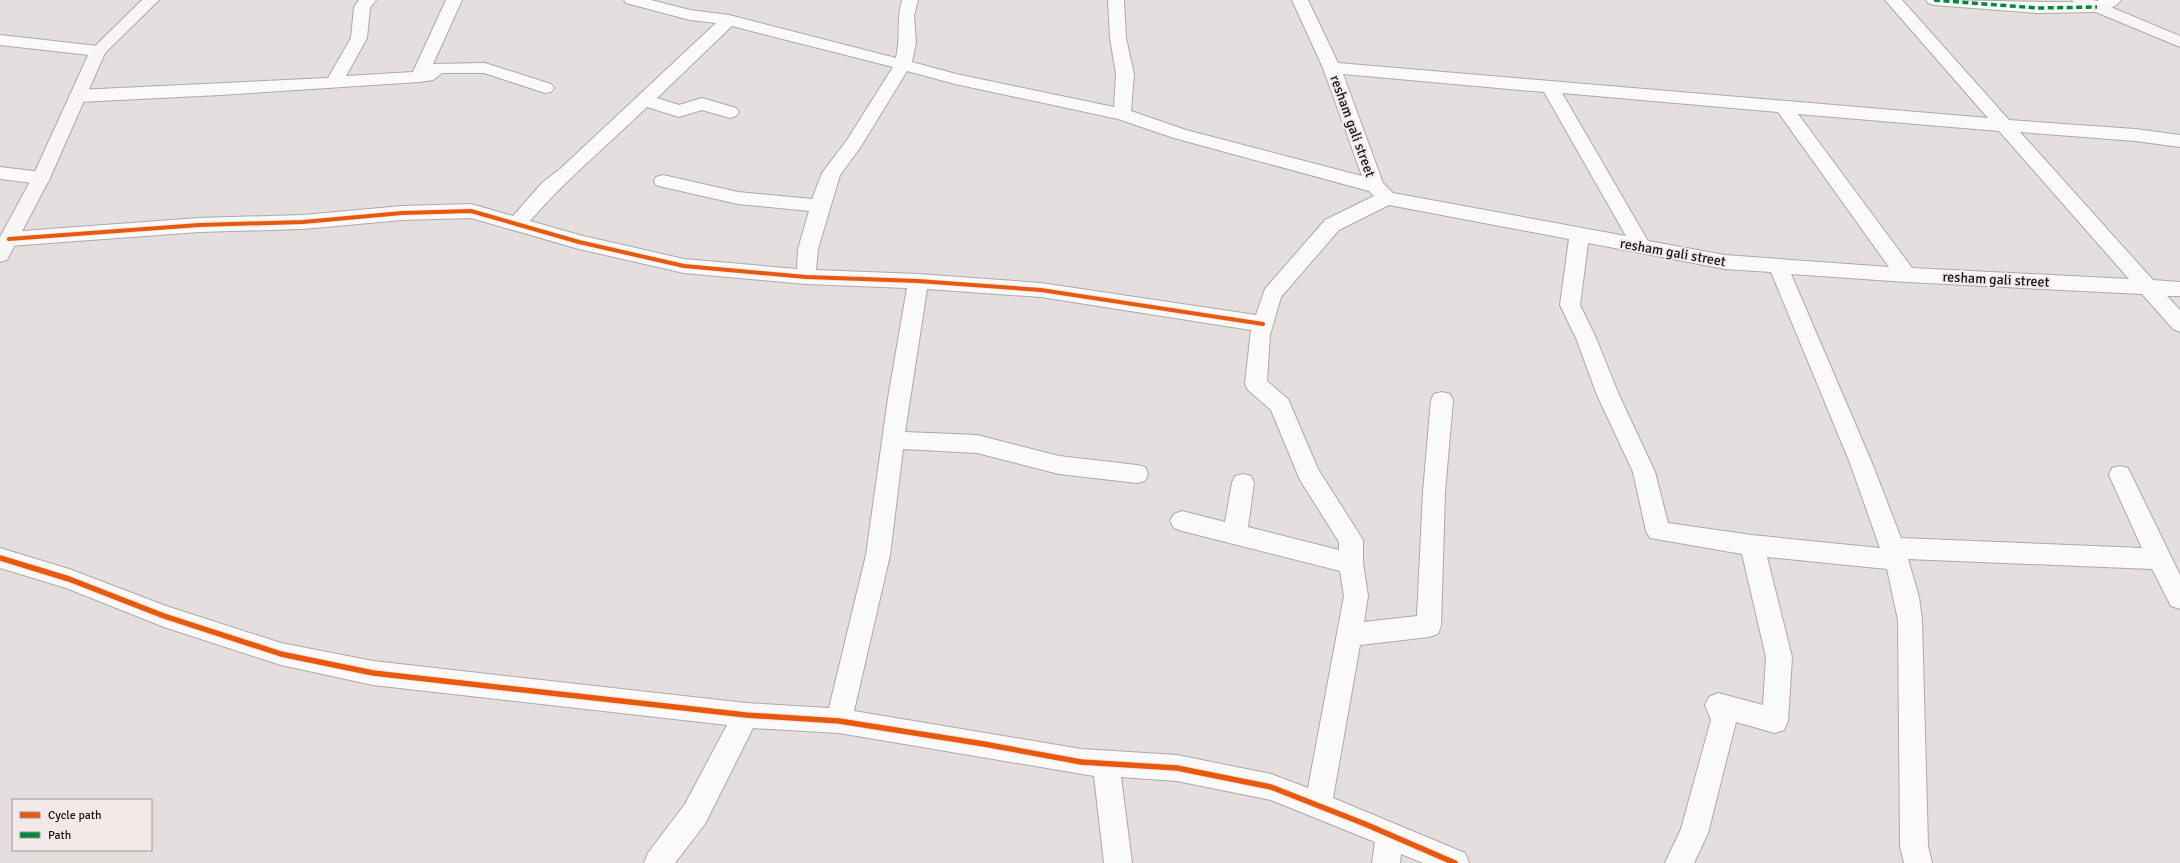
<svg xmlns="http://www.w3.org/2000/svg" width="2180" height="863" viewBox="0 0 2180 863" font-family="Signika,sans-serif">
	<style>
		.lines { fill: none; stroke-linecap: round; stroke-linejoin: round }
		.pedestrian-casing { stroke: #ada9a9; stroke-width: 2 }
		.minor-casing { stroke: #ada9a9; stroke-width: 2 }
		.tertiary-casing { stroke: #ada9a9; stroke-width: 2 }
		.secondary-casing { stroke: #ada9a9; stroke-width: 2 }
		.pedestrian { fill: #fbfafa; fill-rule: evenodd }
		.minor { fill: #fbfafa; fill-rule: evenodd }
		.tertiary { fill: #fbfafa; fill-rule: evenodd }
		.secondary { fill: #f8f5f5; fill-rule: evenodd }
		.quiet { stroke: #00873e; stroke-width: 3.5; stroke-dasharray: 6 3.5; stroke-linecap: butt }
		.cycleway-far1-casing { stroke: #f4e9e9; stroke-width: 6 }
		.cycleway-casing { stroke: #f4e9e9; stroke-width: 8 }
		.cycleway-far1 { stroke: #e8590c; stroke-width: 4 }
		.cycleway { stroke: #e8590c; stroke-width: 5.5 }
		.labels { text-anchor: middle; stroke-width: 4; stroke-linejoin: round; paint-order: stroke }
		.street-label { font-size: 14px; fill: #1a1616; stroke: #f4e9e9 }
	</style>
	<rect width="100%" height="100%" fill="#e4dede"/>
	<g class="lines">
		<g class="pedestrian-casing">
			<path id="pedestrian" d="M1926 0C1983 0 2040 3 2097 2L2103 4 2105 7 2103 10 2097 12 2037 13 1934 5 1928 3Z"/>
		</g>
		<g class="minor-casing">
			<g id="minor">
				<path d="M359 0H376L370 8 367 38 346 76 413 72 446 0H462L433 64 485 63 551 84 554 88 551 92 545 93 484 73H442L433 80 419 82 220 95 78 102 72 100 69 96 72 92 78 90 328 78 351 38 354 7Z"/>
				<path d="M624 0H651L690 10 729 15 896 58C901 37 896 21 902 0H918L914 16 916 43 912 62 956 74 1114 107 1116 74 1110 38 1108 0H1124L1126 38 1134 74 1131 111 1186 130 1362 176 1323 68 1292 0H1308L1338 63 1988 118 1885 0H1902L2009 120 2135 129 2180 135V147L2135 141 2020 132 2153 280 2180 282V296H2167L2180 310V332L2173 329 2142 294 1906 282 1791 274 1872 463 1901 538 2142 548 2109 475 2112 468 2120 466 2128 468 2180 575V609L2171 606 2152 569 1908 559 1919 597 1922 620 1928 846 1932 863H1904L1900 846 1898 620 1887 569 1767 557 1792 657 1788 721 1784 730 1775 733 1736 722 1708 833 1694 863H1665L1681 829 1711 720 1705 705 1709 697 1718 693 1763 705 1766 657 1742 554 1650 538 1646 531 1633 472 1597 395 1576 338 1560 305 1569 239 1389 205 1339 230 1281 297 1270 335 1267 381 1288 399 1318 469 1363 540V563L1368 596 1364 622 1417 616 1423 492 1431 400 1434 394 1442 392 1450 394 1453 400 1445 492 1441 626 1438 634 1429 637 1360 645 1333 798 1465 853 1469 863H1423L1401 854 1400 863H1372L1375 842 1271 800 1177 781 1121 777 1132 863H1104L1094 776 839 733 753 728 705 824 675 863H644L648 853 685 804 727 725 373 685 281 665 164 627 66 588 0 568V548L69 569 166 606 281 643 373 661 746 703 829 708 866 555 888 398 907 288 806 284 684 273 579 249 471 218 402 220 303 229 199 232 9 246 2 244 0 240 2 234 9 232 199 218 303 215 402 206 471 204 513 216 542 183 560 169 716 23 690 20 626 3ZM732 26 893 67 847 140 822 173 812 199 738 192 663 175 656 177 654 181 656 185 663 187 738 204 809 211 798 249 797 269 684 259 579 235 530 221C565 180 608 145 647 107L679 117 702 110 730 118 736 116 739 112 736 108 702 98 679 105 657 98ZM907 71 955 84 1118 119 1174 138 1369 191 1374 196 1325 220 1265 289 1256 315 1041 283 918 274 816 270 818 249 840 175 860 148ZM1343 74 1544 92 1626 236 1393 193 1383 183ZM1562 93 1778 112 1889 267 1725 255 1648 241ZM1798 114 1999 131 2129 279 1912 268ZM1588 243 1725 269 1771 272 1850 463 1880 548 1752 535 1668 523 1655 472 1619 395 1596 338 1580 305ZM927 289 1041 297 1251 330 1245 384 1248 390 1271 410 1300 480 1339 542V550L1248 527 1254 483 1251 476 1243 474 1235 476 1232 483 1225 522 1182 511 1174 514 1170 521 1174 528 1182 531 1340 571 1344 596 1308 788 1271 774 1177 755 1081 749 854 711 890 555 903 449 977 453 1059 474 1137 483 1145 481 1148 474 1145 467 1137 465 1059 456 977 435 905 432Z"/>
				<path d="M2099 0H2121C2116 8 2100 13 2091 10L2089 7 2091 4Z"/>
				<path d="M0 167 41 172 48 174 50 178 48 182 41 184 0 179Z"/>
			</g>
		</g>
		<g class="tertiary-casing">
			<path id="tertiary" d="M0 35 98 46 104 47 106 51 104 55 98 56 0 45Z"/>
		</g>
		<g class="secondary-casing">
			<g id="secondary">
				<path d="M142 0H159L105 53 50 178 7 260 0 262V237L32 178 90 51Z"/>
				<path d="M2072 0H2094L2180 36V47L2074 3Z"/>
			</g>
		</g>
		<use href="#pedestrian" class="pedestrian"/>
		<use href="#minor" class="minor"/>
		<use href="#tertiary" class="tertiary"/>
		<use href="#secondary" class="secondary"/>
		<path class="quiet" d="M1934 0 2037 8 2097 7"/>
		<g class="cycleway-far1-casing">
			<path id="cycleway-far1" d="M9 239 199 225 303 222 402 213 471 211 579 242 684 266 806 277 918 281 1041 290 1263 324"/>
		</g>
		<g class="cycleway-casing">
			<path id="cycleway" d="M0 558 69 579 164 616 281 654 373 673 746 715 839 721 984 744 1081 762 1177 768 1271 787 1365 824 1455 863"/>
		</g>
		<use href="#cycleway-far1" class="cycleway-far1"/>
		<use href="#cycleway" class="cycleway"/>
	</g>
	<g class="labels">
		<g class="street-label">
			<text transform="translate(1353 126) rotate(70)" y="5">resham gali street</text>
			<text transform="translate(1673 252) rotate(10)" y="5">resham gali street</text>
			<text transform="translate(1996 279) rotate(3)" y="5">resham gali street</text>
		</g>
	</g>
	<rect x="12" y="799" width="140" height="52" fill="#f4e9e9" stroke="#9d9595"/>
	<rect x="20" y="812" width="20" height="6" fill="#e8590c" stroke="#9d9595"/>
	<text x="48" y="819" font-size="12" fill="#1a1616">Cycle path</text>
	<rect x="20" y="832" width="20" height="6" fill="#00873e" stroke="#9d9595"/>
	<text x="48" y="839" font-size="12" fill="#1a1616">Path</text>
</svg>
